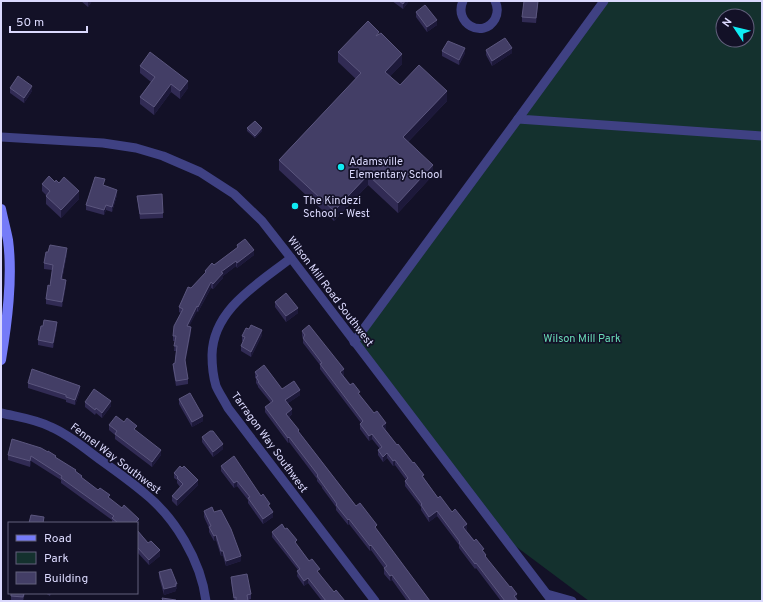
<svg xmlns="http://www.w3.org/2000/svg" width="763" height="602" viewBox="0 0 763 602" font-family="Overpass,sans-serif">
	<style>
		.green { fill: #14312e; fill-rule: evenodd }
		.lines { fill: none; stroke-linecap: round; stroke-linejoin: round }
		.street { stroke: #3f4183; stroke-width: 9 }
		.secondary { stroke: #757bf8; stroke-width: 10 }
		.wall { fill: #312b54 }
		.shaded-wall { fill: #1d193a }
		.building { fill: #433e66; stroke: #5b567e }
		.poi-dot { fill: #0fecf3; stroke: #131127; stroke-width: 1.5 }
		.labels { text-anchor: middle; stroke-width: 3.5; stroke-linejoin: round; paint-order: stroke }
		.poi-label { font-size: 11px; fill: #dbd9fd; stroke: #131127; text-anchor: start }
		.street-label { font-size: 11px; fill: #dbd9fd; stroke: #131127 }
		.park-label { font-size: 11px; fill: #68dab6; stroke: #131127 }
	</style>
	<rect width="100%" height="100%" fill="#131127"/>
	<path class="green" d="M599 1H762V601H589L506 539 351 338 459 202ZM723 16H747V40H723Z"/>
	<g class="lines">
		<g class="street">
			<path d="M463 1C453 23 483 40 495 19 498 13 498 7 495 1"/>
			<path d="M604 1 518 119 762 136"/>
			<path d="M1 137 103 143 136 148 163 156 200 172 234 194 262 221 291 258 552 601"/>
			<path d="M291 258C258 284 213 309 212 355 212 365 213 376 216 386 219 393 224 400 228 408L375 601"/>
			<path d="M354 342 518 119"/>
			<path d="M1 413C18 417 35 419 51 427 70 435 85 449 102 461 116 471 130 481 143 492 175 517 201 561 206 601"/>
			<path d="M547 594 572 601"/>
		</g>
		<path class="secondary" d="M1 209C3 219 6 230 8 240 13 278 7 323 1 360"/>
	</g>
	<g class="wall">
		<path d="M81 1H92L88 7Z"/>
		<path d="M392 1H409L403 9Z"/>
		<path d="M538 5 536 23 522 22V17Z"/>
		<path d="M416 12 437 25 427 32 416 17Z"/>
		<path d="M379 34 402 64 390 76 400 85 447 101 408 142 433 175 398 213 368 185 334 221 279 170V160L356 79 338 62V52Z"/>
		<path d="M486 50 512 53 492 66 486 55Z"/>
		<path d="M442 51 465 53 459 65 442 56Z"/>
		<path d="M140 66 188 88 180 99 171 92 154 115 140 104V97L151 82 140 73Z"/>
		<path d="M10 88 32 91 24 103 10 93Z"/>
		<path d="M247 128 262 131 255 138 247 131Z"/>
		<path d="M55 182 79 199 61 218 46 204V195L42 191V184Z"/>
		<path d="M105 185 104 186 117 195 112 212 106 210 104 215 86 210V205Z"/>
		<path d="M137 196 163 213V218L140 219Z"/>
		<path d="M237 245 254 255 237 268 236 266 223 276V278L213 289 211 288 198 312 197 311 189 326 191 332 185 362 188 379V384L176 386 173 369V364L175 363 176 351H174L175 341H173V336L181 313 179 312V307L191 288 205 274V271L214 265 237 248Z"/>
		<path d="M67 253 62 280 66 285 62 307 46 304V299L50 286 52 270 44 269V263Z"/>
		<path d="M275 302 298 313 286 322 275 307Z"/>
		<path d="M57 327 53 348 38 345V340Z"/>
		<path d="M302 331 344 374 343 375 386 428 385 429 397 445 424 478 438 498 452 512 467 529 466 530 484 552 486 557 518 601H501L476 568 475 569 459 548V545L437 516 429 522 421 510V507L405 486V481L406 480 395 465 393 466 387 458 383 462 378 455V450L380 449 372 439 369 441 360 429V424L361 423 320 369V365L303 343V338L302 336Z"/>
		<path d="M262 335 251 357 241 351V346L243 341H242V336Z"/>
		<path d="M255 372 282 389 300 395 288 403 292 414 289 417 299 432 356 506 377 530 430 601H407L392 580 390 581 384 574V568L371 550 370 551 349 524 348 525 336 510V507L322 488V487L317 481V479L289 442 288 443 265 412V407L271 403 258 387V386L256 383V379L255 377Z"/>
		<path d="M28 383 80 391 75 405 66 402V400L28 388Z"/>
		<path d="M179 399 203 421 192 427 179 404Z"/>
		<path d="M85 402 111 406 102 418 96 413 95 415 85 407Z"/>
		<path d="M109 425 137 431 161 455 152 467 115 439V435L109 430Z"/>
		<path d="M202 437 223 449 213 457 202 442Z"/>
		<path d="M48 452 76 471 82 478 110 499 139 524 137 526V523H112V520L61 483V480L31 461 30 467 8 460V455Z"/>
		<path d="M221 466 261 496 270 508 273 517 263 524 248 503V500L237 486 234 488 221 471Z"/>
		<path d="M182 468 198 485 177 506 172 501V496L180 487 177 483V480L174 478V473Z"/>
		<path d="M204 511 241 561 226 566 223 556H221L216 540 214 541 209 532V528L204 517Z"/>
		<path d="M137 530 160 556 149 565 137 552Z"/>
		<path d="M272 532 297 545 334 592 345 601H322L308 583 304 586 297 576 298 570 272 537Z"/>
		<path d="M159 572 177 589H176V591L164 595 159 577Z"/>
		<path d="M231 577 251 594V599L248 600V601H234L231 582Z"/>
		<path d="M11 593H25L23 601H11Z"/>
		<path d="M45 593H51L50 596Z"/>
	</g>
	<g class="shaded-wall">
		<path d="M88 1H92L88 7Z"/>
		<path d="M405 1H409L403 9V4Z"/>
		<path d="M437 20V25L427 32V27Z"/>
		<path d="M465 48V53L459 65V60Z"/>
		<path d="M512 48V53L492 66V61Z"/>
		<path d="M402 54V64L385 82V72Z"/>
		<path d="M188 81V88L180 99V91Z"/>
		<path d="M171 84V92L154 115V107Z"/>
		<path d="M32 86V91L24 103V98Z"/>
		<path d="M447 91V101L403 147V137Z"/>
		<path d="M262 128V131L255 138V136Z"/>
		<path d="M433 165V175L398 213V203Z"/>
		<path d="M368 175V185L334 221V211Z"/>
		<path d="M117 190V195L112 212V207Z"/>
		<path d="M79 191V199L61 218V210Z"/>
		<path d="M106 205V210L104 215V210Z"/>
		<path d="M67 248V253L61 285V279Z"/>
		<path d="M254 250V255L237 268V263Z"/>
		<path d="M236 261V266L223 276V278L213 289V284L221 272Z"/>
		<path d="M66 280V285L62 307V302Z"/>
		<path d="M211 282V288L198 312V307Z"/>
		<path d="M197 306V311L187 331V326Z"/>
		<path d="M298 308V313L286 322V316Z"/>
		<path d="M57 322V327L53 348V343Z"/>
		<path d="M191 327V332L185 365V360Z"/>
		<path d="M262 330V335L251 357V352Z"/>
		<path d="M344 369V374L340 377V372Z"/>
		<path d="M80 386V391L75 405V400Z"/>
		<path d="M300 390V395L285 405V400Z"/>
		<path d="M111 401V406L102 418V413Z"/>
		<path d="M292 409V414L286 419V414Z"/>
		<path d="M203 416V421L192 427V422Z"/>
		<path d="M386 423V428L382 431V426Z"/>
		<path d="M372 434V439L369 441V436Z"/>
		<path d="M289 437V442L288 443V438Z"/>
		<path d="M223 444V449L213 457V452Z"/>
		<path d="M161 450V455L152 467V462Z"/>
		<path d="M387 453V458L383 462V457Z"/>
		<path d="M31 456V461L30 467V461Z"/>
		<path d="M395 460V465L393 466V461Z"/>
		<path d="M198 480V485L177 506V500Z"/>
		<path d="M237 481V486L234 488V483Z"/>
		<path d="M437 511V516L429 522V517Z"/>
		<path d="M273 512V517L263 524V519Z"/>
		<path d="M139 519V524L137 526V523H135Z"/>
		<path d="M349 519V524L348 525V520Z"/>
		<path d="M467 524V529L463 532V527Z"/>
		<path d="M216 535V540L214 541V536Z"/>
		<path d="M371 545V550L370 551V546Z"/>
		<path d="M160 550V556L149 565V560Z"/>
		<rect x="221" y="551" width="2" height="5"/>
		<path d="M241 556V561L226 566V561Z"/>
		<path d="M392 575V580L390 581V576Z"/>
		<path d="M308 578V583L304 586V581Z"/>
		<path d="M177 584V589H176V591L164 595V589Z"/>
		<path d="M517 594V599L514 596Z"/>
	</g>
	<g class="building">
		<path d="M399 1H405L403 4Z"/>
		<path d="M524 1H538L536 18 522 17Z"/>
		<path d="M425 5 437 20 427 27 416 12Z"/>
		<path d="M368 21 379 32 376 36 381 33 402 54 385 72 400 85 419 65 447 91 403 137 433 165 398 203 368 175 334 211 279 160 361 73 338 52Z"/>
		<path d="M505 38 512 48 492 61 486 50Z"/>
		<path d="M448 41 465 48 459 60 442 51Z"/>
		<path d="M150 52 188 81 180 91 171 84 154 107 140 97 155 77 140 66Z"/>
		<path d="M18 76 32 86 24 98 10 88Z"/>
		<path d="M255 121 262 128 255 136 247 128Z"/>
		<path d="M49 176 55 182 56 180 59 183 64 177 79 191 61 210 46 196 50 191 42 184Z"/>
		<path d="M95 177 105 179 103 185 117 190 112 207 106 205 104 210 86 205Z"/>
		<path d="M162 194 163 213 140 214 137 196Z"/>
		<path d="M245 239 254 250 237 263 236 261 221 272 223 273 213 284 211 282 198 307 197 306 187 326 191 327 185 360 188 379 176 381 173 364 175 363 177 346H174L176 336H173L174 326 183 309 179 307 188 287 191 288 206 272 205 271 212 263 214 265 238 247 237 245Z"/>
		<path d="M50 245 67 248 61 279 66 280 62 302 46 299 48 285 50 286 53 265 44 263 46 252H48Z"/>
		<path d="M286 293 298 308 286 316 275 302Z"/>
		<path d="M44 320 57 322 53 343 38 340 41 326H43Z"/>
		<path d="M251 325 262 330 251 352 241 346 245 337 242 336 246 328 249 329Z"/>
		<path d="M309 325 344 369 340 372 350 385 353 383 360 392 358 393 374 413 377 411 386 423 382 426 397 445 398 444 413 463 414 462 424 475 422 476 438 498 440 496 452 512 455 509 467 524 463 527 474 541 476 539 484 549 482 550 486 555 485 556 510 587 511 586 517 594 514 596 518 601H505L476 563 475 564 459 543 460 542 437 511 429 517 421 505 422 504 405 481 408 478 395 460 393 461 387 453 383 457 378 450 382 447 372 434 369 436 360 424 363 421 320 364 322 363 303 338 305 335 302 331Z"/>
		<path d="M264 365 282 389 294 381 300 390 285 400 292 409 286 414 299 430 298 431 356 506 360 503 377 525 375 527 430 601H411L392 575 390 576 384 568 387 566 371 545 370 546 349 519 348 520 336 505 337 504 317 476 318 475 289 437 288 438 265 407 273 401 258 382H259L256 377 258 376 255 372Z"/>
		<path d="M32 369 80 386 75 400 66 397V395L28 383Z"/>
		<path d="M94 389 111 401 102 413 96 408 95 410 85 402Z"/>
		<path d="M190 393 203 416 192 422 179 399Z"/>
		<path d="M116 416 124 422 127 418 137 426 134 429 161 450 152 462 115 434 117 431 109 425Z"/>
		<path d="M210 431H213L223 444 213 452 202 437Z"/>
		<path d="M12 439 41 448 48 452V451L56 456 55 457 76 470 75 471 82 476 81 477 98 490 100 488 110 495 108 497 122 508 124 505 139 519 135 523H118L112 518 114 516 61 478 62 476 31 456 30 461 8 455Z"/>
		<path d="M234 456 261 496 263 494 270 504 268 505 273 512 263 519 248 498 250 497 237 481 234 483 221 466Z"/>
		<path d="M180 466 182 468 184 466 198 480 177 500 172 496 183 484 177 478 178 477 174 473Z"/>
		<path d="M212 507 214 512 221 510 231 529 241 556 226 561 223 551H221L216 535 214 536 209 527 211 526 204 511Z"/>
		<path d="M31 515 44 517 43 523H29Z"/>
		<path d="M282 524 285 529 287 528 297 540 295 542 309 561 312 559 320 569 317 571 334 592 336 590 345 601H326L308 578 304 581 297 571 300 569 272 532Z"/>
		<path d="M137 530 148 543 151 541 160 550 149 560 137 547Z"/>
		<path d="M171 569 177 584H175L176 586 164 589 159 572Z"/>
		<path d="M247 574 251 594 247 595 248 601H236V597L234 598 231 577Z"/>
		<path d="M11 593H24L23 597 11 596Z"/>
		<path d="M162 598 176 600V601H163Z"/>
	</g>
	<g class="poi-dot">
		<circle cx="341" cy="167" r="4"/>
		<circle cx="295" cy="206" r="4"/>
	</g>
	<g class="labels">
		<g class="poi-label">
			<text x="349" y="165">Adamsville<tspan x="349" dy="13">Elementary School</tspan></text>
			<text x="303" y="204">The Kindezi<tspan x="303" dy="13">School - West</tspan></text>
		</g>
		<g class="street-label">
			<text transform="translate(331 291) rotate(53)" y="4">Wilson Mill Road Southwest</text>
			<text transform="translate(270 442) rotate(54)" y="4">Tarragon Way Southwest</text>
			<text transform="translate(116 458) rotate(37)" y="4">Fennel Way Southwest</text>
		</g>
		<g class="park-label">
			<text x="582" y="342">Wilson Mill Park</text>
		</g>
	</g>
	<rect width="763" height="602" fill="none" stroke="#dbd9fd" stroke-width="4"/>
	<rect x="8" y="522" width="130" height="72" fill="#131127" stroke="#63617d"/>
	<rect x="16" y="535" width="20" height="6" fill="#757bf8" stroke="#63617d"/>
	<text x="44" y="542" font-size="12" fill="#dbd9fd">Road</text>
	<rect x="16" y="552" width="20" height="12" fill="#14312e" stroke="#63617d"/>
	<text x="44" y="562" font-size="12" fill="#dbd9fd">Park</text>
	<rect x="16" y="572" width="20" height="12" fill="#433e66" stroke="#63617d"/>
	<text x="44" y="582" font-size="12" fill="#dbd9fd">Building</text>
	<g transform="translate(735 28) rotate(305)"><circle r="19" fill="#131127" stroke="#63617d"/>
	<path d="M0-3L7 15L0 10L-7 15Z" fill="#0fecf3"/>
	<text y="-6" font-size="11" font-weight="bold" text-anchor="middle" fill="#dbd9fd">N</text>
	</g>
	<path d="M10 26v6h77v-6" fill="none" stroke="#dbd9fd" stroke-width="2"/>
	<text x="16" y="26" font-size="12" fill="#dbd9fd" stroke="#131127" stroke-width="3" paint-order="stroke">50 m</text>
</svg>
